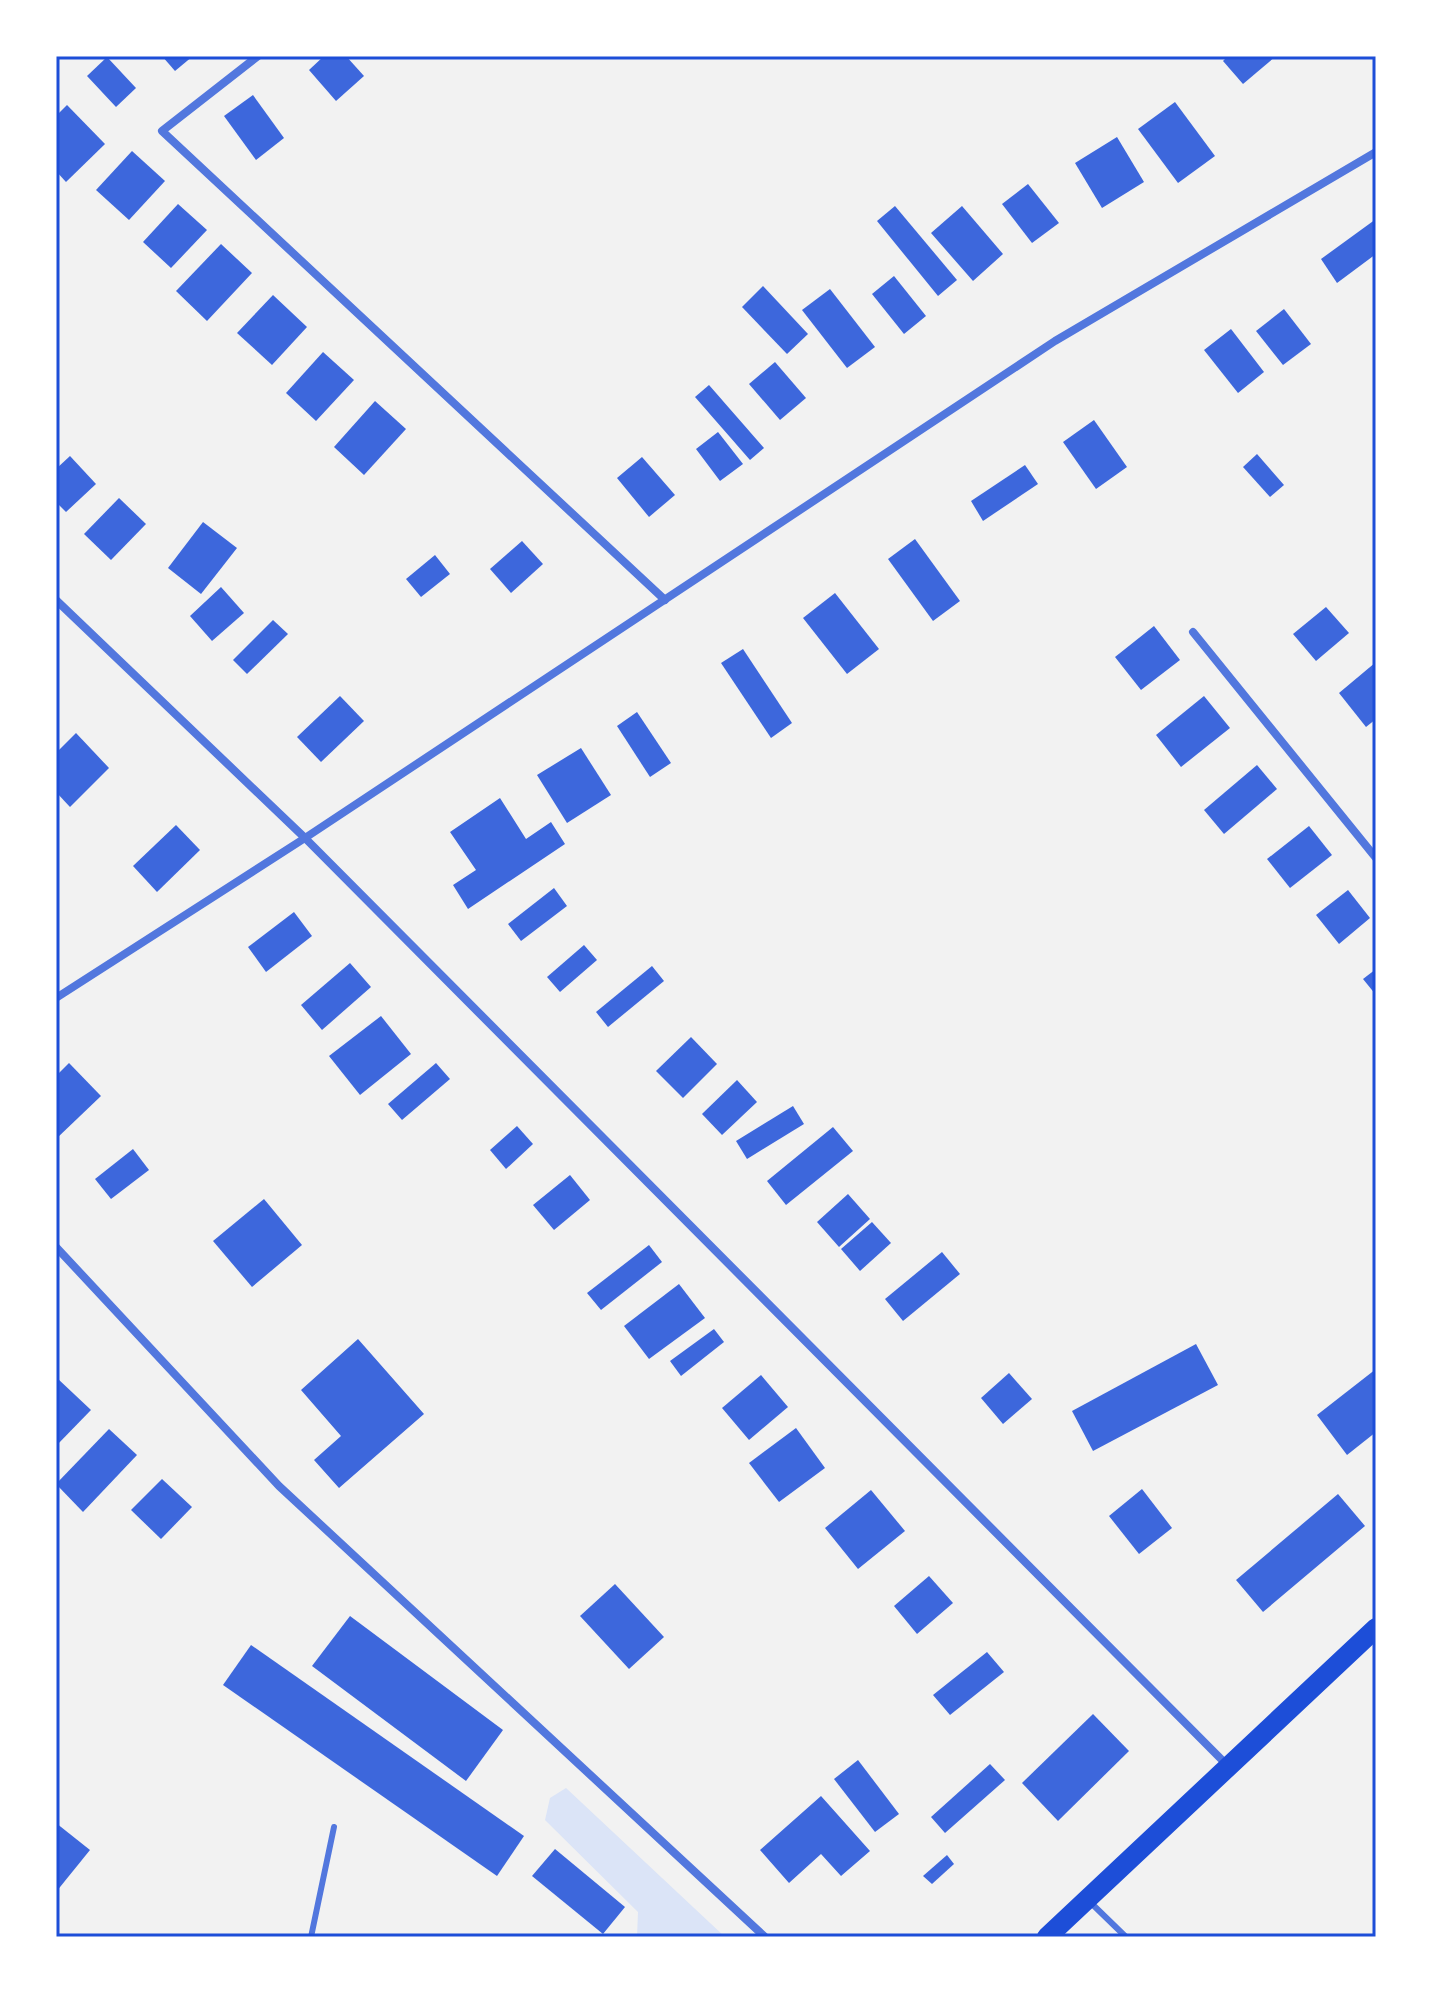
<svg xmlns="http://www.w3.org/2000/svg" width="1432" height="1993" viewBox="0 0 1432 1993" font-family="'DM Sans',sans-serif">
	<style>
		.green { fill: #dbe4f7 }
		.building { fill: #3d67dc }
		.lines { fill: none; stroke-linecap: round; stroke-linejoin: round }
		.service { stroke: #5277de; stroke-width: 6 }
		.minor { stroke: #5277de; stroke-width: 8 }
		.primary { stroke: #1d4ed8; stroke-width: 20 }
		.neatline { fill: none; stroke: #1d4ed8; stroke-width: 3 }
	</style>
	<rect width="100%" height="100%" fill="#f2f2f2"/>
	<path class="green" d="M566 1788 725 1937H637L638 1912 545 1820 550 1798Z"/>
	<g class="building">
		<path d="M162 56H193L175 71Z"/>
		<path d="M324 56H346L364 76 336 101 309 70Z"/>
		<path d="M1228 56H1276L1243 84 1223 61Z"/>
		<path d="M107 57 136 88 116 107 87 76Z"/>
		<path d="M253 95 284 138 256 160 224 116Z"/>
		<path d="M1175 102 1215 156 1178 183 1138 129Z"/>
		<path d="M67 105 105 144 66 182 56 171V116Z"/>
		<path d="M1117 137 1144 182 1102 208 1075 163Z"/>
		<path d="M132 151 165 181 129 220 96 190Z"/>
		<path d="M1028 184 1059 223 1032 243 1002 204Z"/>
		<path d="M178 204 207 230 171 268 143 242Z"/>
		<path d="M895 206 957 280 938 296 877 221Z"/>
		<path d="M962 206 1003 254 973 281 931 233Z"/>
		<path d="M1376 219V254L1337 283 1321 259Z"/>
		<path d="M221 244 252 273 207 321 176 291Z"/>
		<path d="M894 276 926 316 904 334 872 294Z"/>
		<path d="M763 286 808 334 787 354 742 307Z"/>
		<path d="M830 289 875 347 847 368 802 310Z"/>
		<path d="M273 295 307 327 272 365 237 333Z"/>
		<path d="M1284 309 1311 344 1283 365 1256 331Z"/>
		<path d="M1231 329 1264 372 1238 393 1204 350Z"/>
		<path d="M323 352 354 380 316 421 286 393Z"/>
		<path d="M775 362 806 398 780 420 749 384Z"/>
		<path d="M709 385 764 448 750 460 695 397Z"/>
		<path d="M375 401 406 429 364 475 334 447Z"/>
		<path d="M1094 420 1127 467 1096 489 1063 442Z"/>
		<path d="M718 432 743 464 720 481 696 449Z"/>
		<path d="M1257 454 1284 485 1270 497 1243 467Z"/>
		<path d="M70 456 96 484 66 512 56 502V469Z"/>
		<path d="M642 457 675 495 649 517 617 478Z"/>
		<path d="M1025 465 1038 484 983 521 971 501Z"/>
		<path d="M119 498 146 524 111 560 84 534Z"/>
		<path d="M203 522 237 548 201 594 168 568Z"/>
		<path d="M915 539 960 601 933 621 888 559Z"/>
		<path d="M522 541 543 564 511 593 490 569Z"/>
		<path d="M435 555 450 574 421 597 406 579Z"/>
		<path d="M221 587 244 613 212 641 190 616Z"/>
		<path d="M835 593 879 649 847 674 803 618Z"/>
		<path d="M1326 607 1349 633 1316 661 1293 634Z"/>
		<path d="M273 620 288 634 247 674 233 660Z"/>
		<path d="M1154 626 1180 660 1141 690 1115 657Z"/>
		<path d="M743 649 792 723 771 738 721 663Z"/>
		<path d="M1376 662V719L1366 727 1339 693Z"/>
		<path d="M340 696 364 721 321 762 297 737Z"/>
		<path d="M1204 696 1230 728 1181 767 1156 735Z"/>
		<path d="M637 712 671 763 650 777 617 726Z"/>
		<path d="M76 733 109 768 70 807 56 792V753Z"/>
		<path d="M581 748 611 795 567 823 537 775Z"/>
		<path d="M1257 765 1277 789 1224 834 1204 810Z"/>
		<path d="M500 798 526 839 551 822 565 844 468 909 453 885 476 870 450 832Z"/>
		<path d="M176 825 200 850 157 892 133 866Z"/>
		<path d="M1309 826 1332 855 1290 888 1267 859Z"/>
		<path d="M554 888 567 906 521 941 508 924Z"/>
		<path d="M1348 890 1370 918 1339 944 1316 915Z"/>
		<path d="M294 912 312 936 266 972 248 947Z"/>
		<path d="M584 945 597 960 560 992 547 977Z"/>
		<path d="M350 963 371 987 322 1030 301 1005Z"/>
		<path d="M652 966 664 981 608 1027 596 1012Z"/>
		<path d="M1376 969V995L1363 979Z"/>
		<path d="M381 1016 411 1054 360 1095 329 1056Z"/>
		<path d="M691 1037 717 1064 683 1098 656 1071Z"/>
		<path d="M69 1063 101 1096 56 1139V1076Z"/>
		<path d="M436 1063 450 1079 402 1120 388 1104Z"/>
		<path d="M737 1080 757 1102 722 1135 702 1114Z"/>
		<path d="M793 1106 804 1124 747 1159 736 1141Z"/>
		<path d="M517 1126 533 1144 506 1169 490 1150Z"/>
		<path d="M833 1127 853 1151 786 1205 767 1181Z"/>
		<path d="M133 1149 149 1170 111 1199 95 1179Z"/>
		<path d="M570 1175 590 1200 554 1230 533 1205Z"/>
		<path d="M848 1194 870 1219 839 1247 817 1222Z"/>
		<path d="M264 1199 302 1245 252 1287 213 1241Z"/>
		<path d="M872 1222 891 1243 860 1271 841 1249Z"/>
		<path d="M649 1245 662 1262 601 1310 587 1293Z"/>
		<path d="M942 1252 960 1274 903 1321 885 1299Z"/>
		<path d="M679 1284 705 1318 649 1359 624 1326Z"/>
		<path d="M714 1329 724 1342 681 1376 670 1361Z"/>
		<path d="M358 1339 424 1414 339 1488 314 1460 341 1436 301 1390Z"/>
		<path d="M1196 1344 1218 1385 1093 1451 1072 1411Z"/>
		<path d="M1376 1369V1432L1347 1455 1317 1415Z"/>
		<path d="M1009 1373 1032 1399 1003 1424 981 1398Z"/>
		<path d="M761 1375 788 1407 749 1440 722 1408Z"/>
		<path d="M57 1378 91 1410 56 1446V1380Z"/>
		<path d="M796 1428 825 1468 779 1502 749 1463Z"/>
		<path d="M109 1429 137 1455 83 1512 56 1484Z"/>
		<path d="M162 1479 192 1507 161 1539 131 1510Z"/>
		<path d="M1142 1489 1172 1528 1139 1554 1109 1516Z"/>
		<path d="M871 1490 905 1531 858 1569 825 1528Z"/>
		<path d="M1338 1494 1365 1526 1263 1612 1236 1580Z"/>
		<path d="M929 1576 953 1603 917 1634 894 1606Z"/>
		<path d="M615 1584 664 1637 629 1669 580 1616Z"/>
		<path d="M350 1616 503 1730 466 1781 312 1666Z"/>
		<path d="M251 1645 524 1836 497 1876 223 1685Z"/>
		<path d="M987 1652 1004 1672 950 1715 933 1695Z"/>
		<path d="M1093 1714 1129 1751 1058 1821 1022 1783Z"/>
		<path d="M858 1760 899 1814 875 1832 834 1779Z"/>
		<path d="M990 1764 1005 1780 945 1833 931 1817Z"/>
		<path d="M821 1796 870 1851 841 1876 821 1854 789 1883 760 1850Z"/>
		<path d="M56 1823 90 1850 56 1892Z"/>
		<path d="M555 1849 625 1907 603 1934 532 1876Z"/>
		<path d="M947 1855 954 1864 932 1884 923 1876Z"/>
	</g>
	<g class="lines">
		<g class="service">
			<path d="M1090 1902 1126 1937"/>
			<path d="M311 1937 334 1827"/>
		</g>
		<g class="minor">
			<path d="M258 56 162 131 665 600"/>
			<path d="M56 600 305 838 1228 1766"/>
			<path d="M1193 632 1376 858"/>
			<path d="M56 998 305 838 1055 341 1376 152"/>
			<path d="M56 1247 279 1486 765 1937"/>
		</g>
		<path class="primary" d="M1047 1937 1376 1628"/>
	</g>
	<rect width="1432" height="1993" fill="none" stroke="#ffffff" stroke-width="116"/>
	<rect x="58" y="58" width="1316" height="1877" class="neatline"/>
</svg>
